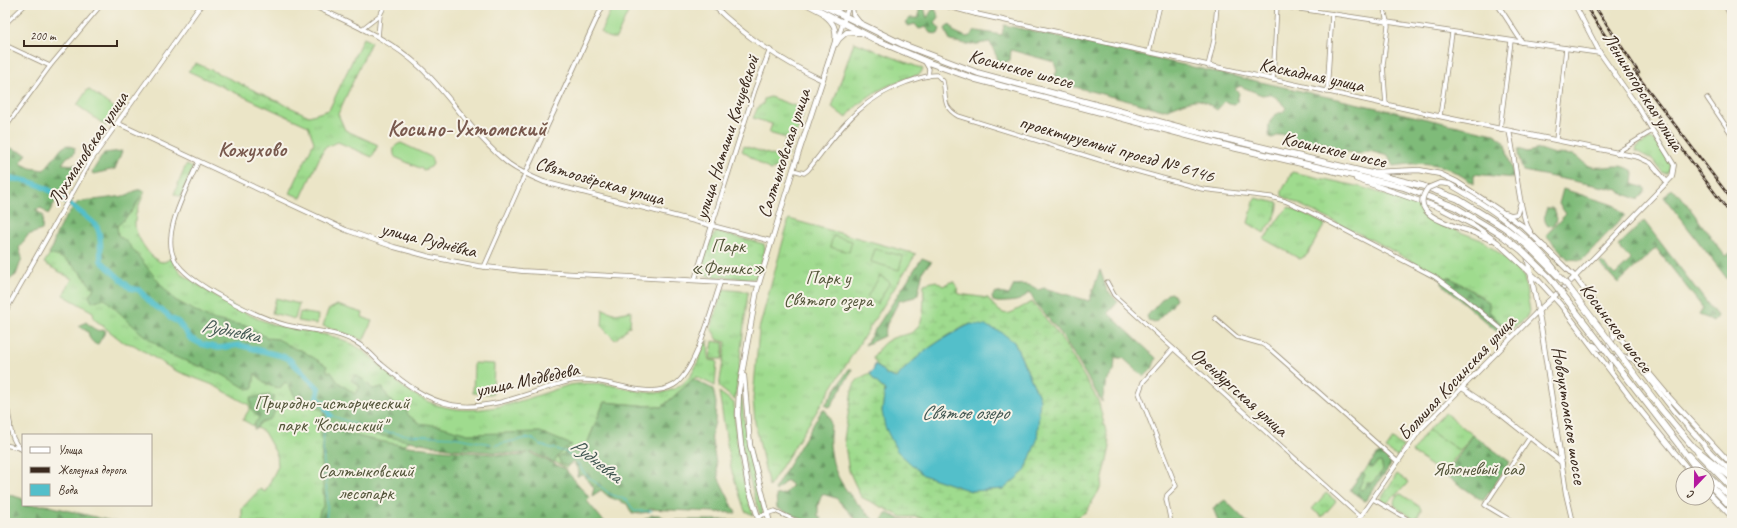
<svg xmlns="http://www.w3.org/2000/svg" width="1737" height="528" viewBox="0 0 1737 528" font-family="Caveat,sans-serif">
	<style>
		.grass { fill: url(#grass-tufts); stroke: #6d8256 }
		.forest { fill: url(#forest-firs); stroke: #5d724c }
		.wetland { fill: url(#wetland-marsh); stroke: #6d8256 }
		.garden { fill: #9fdb8e; stroke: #6d8256 }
		.water { fill: #52bfca; stroke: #467474 }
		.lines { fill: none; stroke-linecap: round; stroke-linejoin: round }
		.stream { stroke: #52bfca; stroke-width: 1 }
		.river { stroke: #52bfca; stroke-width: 5.5 }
		.minor-casing { stroke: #938872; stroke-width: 5 }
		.tertiary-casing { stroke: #938872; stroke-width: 5.5 }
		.secondary-casing { stroke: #938872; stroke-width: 6 }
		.primary-casing { stroke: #938872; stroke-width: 7 }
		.trunk-casing { stroke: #938872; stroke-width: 7 }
		.minor { stroke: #fff; stroke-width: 3.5 }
		.tertiary { stroke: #fff; stroke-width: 4 }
		.secondary { stroke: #fff; stroke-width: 4.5 }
		.primary { stroke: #fff; stroke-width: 5.5 }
		.trunk { stroke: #fff; stroke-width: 5.5 }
		.rail-casing { stroke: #3b2a1e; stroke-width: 2.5 }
		.rail { stroke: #f7f3e8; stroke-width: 1; stroke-dasharray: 3; stroke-linecap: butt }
		.secondary-bridge-casing { stroke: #938872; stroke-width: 6; stroke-linecap: butt }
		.primary-bridge-casing { stroke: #938872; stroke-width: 7; stroke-linecap: butt }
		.trunk-bridge-casing { stroke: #938872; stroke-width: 7; stroke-linecap: butt }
		.secondary-bridge { stroke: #fff; stroke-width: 4.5 }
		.primary-bridge { stroke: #fff; stroke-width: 5.5 }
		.trunk-bridge { stroke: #fff; stroke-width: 5.5 }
		.labels { text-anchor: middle; stroke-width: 4; stroke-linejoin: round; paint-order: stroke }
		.street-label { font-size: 19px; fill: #3b2a1e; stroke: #f7f3e8 }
		.park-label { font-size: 19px; fill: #54563a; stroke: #f7f3e8 }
		.water-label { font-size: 20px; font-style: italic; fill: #425752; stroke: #f7f3e8 }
		.quarter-label { font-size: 21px; font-weight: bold; fill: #795a4e; stroke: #f7f3e8 }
		.district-label { font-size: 23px; font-weight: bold; fill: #795a4e; stroke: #f7f3e8 }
	</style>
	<defs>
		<pattern id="grass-tufts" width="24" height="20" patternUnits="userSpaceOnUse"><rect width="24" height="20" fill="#9fdb8e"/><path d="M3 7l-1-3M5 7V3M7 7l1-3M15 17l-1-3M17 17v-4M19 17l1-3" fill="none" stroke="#8abc7a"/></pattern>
		<pattern id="forest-firs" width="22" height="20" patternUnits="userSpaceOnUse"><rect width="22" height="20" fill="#7fbb79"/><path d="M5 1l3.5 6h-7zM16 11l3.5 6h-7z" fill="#699863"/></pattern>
		<pattern id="wetland-marsh" width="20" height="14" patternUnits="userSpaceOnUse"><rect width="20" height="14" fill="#9fdb8e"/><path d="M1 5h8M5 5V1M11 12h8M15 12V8" fill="none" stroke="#8abc7a"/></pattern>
	</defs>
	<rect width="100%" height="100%" fill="#f7f3e8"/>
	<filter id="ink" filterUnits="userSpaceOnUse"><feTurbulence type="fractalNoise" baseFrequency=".025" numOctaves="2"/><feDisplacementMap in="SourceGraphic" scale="8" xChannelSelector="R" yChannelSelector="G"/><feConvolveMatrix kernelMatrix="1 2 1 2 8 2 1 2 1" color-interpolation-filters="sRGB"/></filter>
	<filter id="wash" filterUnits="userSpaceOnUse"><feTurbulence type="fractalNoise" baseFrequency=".012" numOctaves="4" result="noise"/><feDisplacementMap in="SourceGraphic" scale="16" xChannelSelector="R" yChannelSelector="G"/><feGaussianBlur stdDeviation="0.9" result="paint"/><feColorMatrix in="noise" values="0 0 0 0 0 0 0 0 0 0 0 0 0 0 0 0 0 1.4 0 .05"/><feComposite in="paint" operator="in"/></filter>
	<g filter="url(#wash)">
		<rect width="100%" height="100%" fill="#ebe5c7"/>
		<g class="grass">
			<path d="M363 38 371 42 338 114 345 130 378 145 372 157 338 142 324 148 301 198 290 193 314 142 308 126 188 71 196 63 309 116 329 110Z"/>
			<path d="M854 42 923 69 920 74C892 83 865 93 846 118L832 107Z"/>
			<path d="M770 97 798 107 803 116 787 156 781 154 786 138 769 133 772 124 753 118 758 107 763 104 764 99Z"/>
			<path d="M1650 139C1659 141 1671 160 1670 169L1667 173H1663L1653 160 1636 151 1637 147Z"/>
			<path d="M744 146 784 159 781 168 770 170 742 151Z"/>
			<path d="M186 165 193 168 181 197 174 194Z"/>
			<path d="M1292 172 1361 187 1418 205 1428 219 1434 222 1484 241 1511 263 1524 277 1530 311 1525 319 1510 330H1507L1489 311 1482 297 1451 278H1441L1384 246 1282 196V191Z"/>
			<path d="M141 189 145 191C141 202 135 211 135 223 134 234 151 261 162 262 166 262 168 260 171 258L176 267 182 274C211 293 239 313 272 324 296 332 322 331 346 341 368 350 384 371 402 386 458 429 510 404 569 385 581 383 593 383 605 384 635 389 669 405 691 375 698 365 701 352 705 341L707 346 708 340 709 360 717 361 715 386 696 377 662 407 604 402 585 449 566 468 527 447 417 436 383 459 350 523H242V508L260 489 265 492 278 466 277 455 264 432 243 420 250 408 249 405 213 385 174 370 134 345 123 342 94 319 93 312 63 295 72 279 44 263 80 206 132 194Z"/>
			<path d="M1255 198 1278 203C1279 214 1270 224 1264 233L1248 223Z"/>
			<path d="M1289 207 1325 224 1307 255 1300 259 1264 239 1282 214Z"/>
			<path d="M789 219 916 254 769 487 755 422 753 399 759 329Z"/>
			<path d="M717 232 764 244 765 250 757 277 752 279 709 276 703 273C700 265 709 236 717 232Z"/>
			<path d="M723 289 748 292 735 400 719 387 726 342 718 340 711 328Z"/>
			<path d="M603 309 616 314 631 311 630 326 615 340 602 327Z"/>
			<path d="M713 341 724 343 722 359H710Z"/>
			<path d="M719 392 734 403C735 442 741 478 753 515L745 511 731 469Z"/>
			<path d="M741 394 744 420 763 514H760C750 481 732 428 741 394Z"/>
			<path d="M1445 413 1473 435 1460 451 1428 430Z"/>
			<path d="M1393 439 1403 447 1397 457 1386 449Z"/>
			<path d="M1380 452 1391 461 1390 466 1365 501 1351 491V488Z"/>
			<path d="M1397 474 1408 482C1402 491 1393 496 1386 504L1380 500Z"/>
			<path d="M1326 493 1336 501 1322 517 1312 509Z"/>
		</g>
		<g class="forest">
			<path d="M924 7 927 18 932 10 935 9 939 17 935 23 940 29 938 34 930 33 926 27 919 29 915 24 908 26 906 23 909 18H919V9Z"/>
			<path d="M949 24 952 27 953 31 966 37 971 36 973 32 977 31 1002 35 1004 25 1494 134 1504 141 1514 178 1474 174V184C1442 162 1431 161 1393 166L1388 156 1369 151 1359 154 1336 150 1320 141 1302 143 1282 134 1272 138 1269 137C1268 124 1269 115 1283 112L1286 108 1277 98 1270 94 1262 95 1240 86 1235 89 1239 93 1237 102 1234 105 1225 101 1217 110C1212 107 1208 103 1203 101 1193 96 1175 108 1163 110L1056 82 1055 75 1057 71 1054 62 1011 50 1010 60 1004 63 999 62 990 42 971 45 950 41 945 29Z"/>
			<path d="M67 145 75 148 74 154 67 157 62 164 77 165 48 214 41 208 35 210 43 215 42 230 28 235 19 248 22 258 16 275 5 283V182L9 180 20 181 5 174V146L27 154 20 163 30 168 44 170 62 148Z"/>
			<path d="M1519 149 1527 152 1540 149 1555 154 1574 155C1581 159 1584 165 1593 167 1607 169 1621 161 1634 172L1633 184 1645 188V192L1638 199 1621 193 1619 190 1523 171 1518 154Z"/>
			<path d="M122 151 115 169 93 174 92 172 104 153Z"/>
			<path d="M1563 189 1614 205 1625 215 1582 260 1568 259 1546 235 1566 214 1559 204Z"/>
			<path d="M1671 189 1680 195 1725 256 1732 252V285L1664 197Z"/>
			<path d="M137 190H143C138 206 129 216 117 226L118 235 127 242 162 286 175 300 210 319 251 327 267 338 278 339 295 349 301 350 327 366V372H331L338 382 355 394 360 387 351 380 355 375 364 380 373 389 382 387 389 399 394 404H404L408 415 419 423 440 426 468 434 540 432 572 445C563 449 558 454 554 463L534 453H530L565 469 590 498 587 501 605 523H320L318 519 320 511 324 504 321 462 323 440 320 439 321 424C382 449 451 450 516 456L528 453 515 454 453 449 339 428 324 423 323 410 302 403 300 398H296L289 386 285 382 280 388C268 387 262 381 255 373L253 388 247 389 223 375 170 355 140 332 104 298 92 302 89 296 94 288C88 285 88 281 84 277 77 268 63 255 50 255L49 253C54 246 53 242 56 235 60 223 70 212 78 202L125 196Z"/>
			<path d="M1547 208H1552C1557 213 1557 218 1554 225L1548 226C1543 220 1544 215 1547 208Z"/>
			<path d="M1644 221 1717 316 1713 322 1699 314 1703 308 1656 248 1618 283 1599 263 1602 262 1615 275 1631 260 1618 246Z"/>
			<path d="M922 258 932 262 923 270 918 294 915 297 899 301 887 324 884 336 865 345Z"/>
			<path d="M1100 270 1107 290 1118 302 1108 313 1156 358 1152 369 1144 377 1123 358H1115L1114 371 1106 382 1102 402 1062 335 1035 303 1030 292C1019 301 1020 301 1006 302 1001 302 998 303 993 301L992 297 996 292 1009 295 1014 285C1024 284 1031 284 1038 290L1044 288 1089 301Z"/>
			<path d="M1442 278H1451L1489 302V311L1503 325 1500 331H1496L1442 284Z"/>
			<path d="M1172 293 1176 298 1172 306 1155 323 1149 321 1147 316 1167 294Z"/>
			<path d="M86 322C93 328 96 332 104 330L106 331 98 344H95C89 339 90 338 88 332L79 326Z"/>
			<path d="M849 369H852L851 372 831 406 827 407 825 405Z"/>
			<path d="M693 379 713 389 716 403 715 422 711 436 719 479 736 513 649 509V512L632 514 627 504 609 497 601 490 592 496 594 488 583 475 577 476 579 471 573 462 567 466 561 464 558 457 564 454 567 449 573 452 585 449 604 402 662 407Z"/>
			<path d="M269 395 275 396 271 404 275 411C271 421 268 419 260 423L256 429H254V424L259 418 252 410 250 398Z"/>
			<path d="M822 410H825C832 419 831 425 830 436 829 443 831 451 832 458 837 486 858 504 877 523H859L836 498 822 494 818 505V517L821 518V523H811L777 508 776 495 784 494 792 486 787 480 776 491 775 488Z"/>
			<path d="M1473 435 1510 462 1483 501 1445 475Z"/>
			<path d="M1380 452 1391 461 1390 466 1365 501 1351 491V488L1362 473 1365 475 1359 488 1361 490 1366 488V483H1372L1383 470 1381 462 1376 463 1372 468 1368 466Z"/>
			<path d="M5 493 23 499V505H45L120 523H5Z"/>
			<path d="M1225 500 1248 523H1219L1213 508Z"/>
			<path d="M886 513 901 519 929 523H884L882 520Z"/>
			<path d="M652 515H659L668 520H737L739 523H632L644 520Z"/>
		</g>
		<path class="wetland" d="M936 281 943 286 950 282H955L959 294 988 298C1006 322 1007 314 1032 302L1060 336 1098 400 1110 447 1101 487 1087 511 1068 523H936L917 517H902L861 497 849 471 844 439 852 391C854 380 860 378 870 373L874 380 885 390 882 411 923 475 971 491 1004 489 1040 399 1014 342 970 324C941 338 918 354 896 378 886 376 877 367 873 358 878 349 883 342 893 338 905 333 914 337 921 321 925 311 923 295 924 284Z"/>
		<g class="garden">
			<path d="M613 5H628L630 8 616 38C609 39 604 36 601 31Z"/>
			<path d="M88 89 117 110 106 126 77 105Z"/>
			<path d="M401 143 431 157 433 164 431 167 424 170 395 157C392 150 394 145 401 143Z"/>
			<path d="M833 236 852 241 849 252 830 247Z"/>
			<path d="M875 249 903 256 899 270 871 262Z"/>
			<path d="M880 276 890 282 877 304 867 297Z"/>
			<path d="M276 298 299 304 295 319 272 313Z"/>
			<path d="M337 305 363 313 362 317 372 321 363 341 356 337 323 326 328 310Z"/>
			<path d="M300 312 318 315 317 324 298 321Z"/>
			<path d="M474 363 494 364 493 394 473 393Z"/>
			<path d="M1428 430 1460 451 1443 474 1412 452Z"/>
			<path d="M1401 494 1420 507 1421 510 1417 518H1413L1395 506 1394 502 1398 495Z"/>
		</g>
		<path class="water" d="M971 324 986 326 1001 332 1014 342 1040 399 1037 440 1025 471 1004 489 971 491 923 475 897 451 885 427 882 411 885 390 874 380 870 373 873 371 875 364 887 375 896 378C918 354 941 338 971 324Z"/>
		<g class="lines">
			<g class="stream">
				<path d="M495 445 522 439 532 438 540 445 566 452 577 462 584 473 610 494 627 500 634 511H652"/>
				<path d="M325 523C334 492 313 444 330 415L372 430 407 435 453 437 491 444"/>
			</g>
			<path class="river" d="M5 179C35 177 59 195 81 213 86 217 93 221 97 227 102 236 100 251 101 261L130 288 139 290 153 305 166 313 170 318 178 322 190 338 201 344 219 348 239 345 282 356 289 359 319 389 317 397 321 402 326 404V409L330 415"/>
		</g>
	</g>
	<g filter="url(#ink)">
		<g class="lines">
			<g class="minor-casing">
				<g id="minor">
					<path d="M1273 5 1522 42"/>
					<path d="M1383 5 1388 26 1383 65 1386 105"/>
					<path d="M1725 5 1732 19"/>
					<path d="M5 24 25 5"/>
					<path d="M362 29 380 15"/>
					<path d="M378 37 380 15 385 5"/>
					<path d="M5 45 50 66"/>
					<path d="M1149 52 1160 5"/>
					<path d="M925 62 929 69 928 76"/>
					<path d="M1208 66 1214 40 1217 5"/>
					<path d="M1273 80 1277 5"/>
					<path d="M1730 83 1732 87"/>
					<path d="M1327 92 1332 14"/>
					<path d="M1707 98 1732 135"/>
					<path d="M1440 116 1452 33"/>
					<path d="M5 128 50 66 101 5"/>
					<path d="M1500 129 1511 41"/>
					<path d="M1556 140 1566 48"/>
					<path d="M1616 153 1652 131"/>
					<path d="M198 162C188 188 160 233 175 260 187 284 260 318 286 325 310 331 335 330 357 343 366 348 373 356 380 363 402 381 424 400 453 405 485 410 516 398 546 388 557 385 568 380 580 380 610 378 646 401 674 385 696 372 712 306 721 281"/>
					<path d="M1731 167 1732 166"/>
					<path d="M793 170 804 173 808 170C839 131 857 100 907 82 917 79 928 74 937 75L943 81C947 97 941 106 958 116L1129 169 1202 189 1271 197 1285 201 1306 210 1435 277 1464 298 1511 337"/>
					<path d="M484 267 525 174"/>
					<path d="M1107 282 1114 295 1360 517"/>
					<path d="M1215 318 1237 337 1262 344 1271 350 1398 462"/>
					<path d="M1611 370 1610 363 1616 357 1622 355 1633 360"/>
					<path d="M10 424C11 434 13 442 21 449"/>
					<path d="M5 445 19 448"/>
					<path d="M1373 499 1414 523"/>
					<path d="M757 517 775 511 801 523"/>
					<path d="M1171 523 1166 499 1167 495 1176 486 1139 393 1143 382 1173 349"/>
					<path d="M1515 523 1485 505 1530 437"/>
				</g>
			</g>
			<g class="tertiary-casing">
				<g id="tertiary">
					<path d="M312 5C349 23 389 38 420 67 452 97 474 137 509 164 520 172 532 177 544 182L771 241"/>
					<path d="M713 5C743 35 783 62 822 80"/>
					<path d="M852 5 853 14 860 23"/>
					<path d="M943 5 976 14 1443 117 1638 157 1651 163 1667 182"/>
					<path d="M975 5 976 14"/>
					<path d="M1498 5 1522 42 1600 53"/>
					<path d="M833 10 841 8 845 5"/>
					<path d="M837 41 849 5"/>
					<path d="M117 123 346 230 394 247 431 257 478 266 522 271 759 284"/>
					<path d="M1509 131C1515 153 1519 216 1530 231"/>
					<path d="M525 174 603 5"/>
					<path d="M1506 213 1511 215 1517 214 1520 204"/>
					<path d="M1575 277 1672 177 1674 165 1638 107 1600 53 1575 5"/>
					<path d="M695 279 755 89 770 50"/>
					<path d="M5 312 91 160 201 5"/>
					<path d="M1462 388 1499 413 1562 463"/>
					<path d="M5 398 10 424 5 434"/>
					<path d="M1356 523 1419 431 1537 312"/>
				</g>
			</g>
			<g class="secondary-casing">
				<g id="secondary">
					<path d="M836 44 839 39 847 32 859 33"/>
					<path d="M1373 172 1419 170 1440 174 1457 182 1523 226 1575 277 1619 337 1669 397 1732 465"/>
					<path d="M1356 179 1440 208 1475 226 1497 242 1538 280 1560 304 1636 405 1692 474"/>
					<path d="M1472 232 1491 240"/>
					<path d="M1545 247 1534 245C1527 249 1527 254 1528 261L1540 320 1566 493 1573 523"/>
					<path d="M1537 312 1575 277"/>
					<path d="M1593 345 1601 349 1608 347 1614 337 1613 331"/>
					<path d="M1630 354 1673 410"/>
					<path d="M744 376 750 445 770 523"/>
					<path d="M1707 491 1732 517"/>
					<path d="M760 523 748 486 741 445 738 415 739 390 757 290 793 170 835 42C837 29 834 23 824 15"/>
				</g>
			</g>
			<g class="primary-casing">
				<g id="primary">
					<path d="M1732 5V6"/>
					<path d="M1689 455 1707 474"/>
				</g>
			</g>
			<g class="trunk-casing">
				<g id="trunk">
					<path d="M809 5 876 40 930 63 975 79 1231 147 1403 187 1455 207 1500 234"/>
					<path d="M822 5 904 45 978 73 1186 129 1423 186 1458 199 1505 228"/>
					<path d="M1679 445 1700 474"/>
				</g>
			</g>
			<use href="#minor" class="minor"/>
			<use href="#tertiary" class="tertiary"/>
			<use href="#secondary" class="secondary"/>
			<use href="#primary" class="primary"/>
			<use href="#trunk" class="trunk"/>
			<g class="rail-casing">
				<g id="rail">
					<path d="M1585 5 1662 122 1732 216"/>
					<path d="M1594 5 1639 73"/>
					<path d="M1634 71 1732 200"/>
				</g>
			</g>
			<use href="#rail" class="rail"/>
			<g class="secondary-bridge-casing">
				<g id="secondary-bridge">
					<path d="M1472 232C1455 226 1406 216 1428 188L1440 183 1449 184C1490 207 1530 235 1558 273"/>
					<path d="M1673 410 1712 454 1732 472"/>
				</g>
			</g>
			<g class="primary-bridge-casing">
				<g id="primary-bridge">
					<path d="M1699 454 1732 488"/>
					<path d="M1707 474 1732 499"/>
				</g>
			</g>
			<g class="trunk-bridge-casing">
				<g id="trunk-bridge">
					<path d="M1505 228 1527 245 1567 285 1662 410 1693 447 1732 478"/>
					<path d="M1500 234 1521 250 1550 278 1679 445"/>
					<path d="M1707 482 1732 508"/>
				</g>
			</g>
			<use href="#secondary-bridge" class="secondary-bridge"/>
			<use href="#primary-bridge" class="primary-bridge"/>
			<use href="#trunk-bridge" class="trunk-bridge"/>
		</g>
	</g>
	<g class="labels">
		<g class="street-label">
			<text transform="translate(1021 68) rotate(15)" y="7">Косинское шоссе</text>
			<text transform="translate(1312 74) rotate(12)" y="7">Каскадная улица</text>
			<text transform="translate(1644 91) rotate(58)" y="7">Лениногорская улица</text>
			<text transform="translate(726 137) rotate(-72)" y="7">улица Наташи Качуевской</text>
			<text transform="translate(87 148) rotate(-57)" y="7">Лухмановская улица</text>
			<text transform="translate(1117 148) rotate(16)" y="7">проектируемый проезд № 6146</text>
			<text transform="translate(1334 149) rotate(13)" y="7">Косинское шоссе</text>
			<text transform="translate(783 153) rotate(-72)" y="7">Салтыковская улица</text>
			<text transform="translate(600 180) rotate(16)" y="7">Святоозёрская улица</text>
			<text transform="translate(429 239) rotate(14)" y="7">улица Руднёвка</text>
			<text transform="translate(1617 327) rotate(53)" y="7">Косинское шоссе</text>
			<text transform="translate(1456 377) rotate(-47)" y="7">Большая Косинская улица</text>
			<text transform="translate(527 379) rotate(-12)" y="7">улица Медведева</text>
			<text transform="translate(1240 391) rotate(42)" y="7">Оренбургская улица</text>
			<text transform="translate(1570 415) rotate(81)" y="7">Новоухтомское шоссе</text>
		</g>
		<g class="park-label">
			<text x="728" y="252">Парк<tspan x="728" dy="22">«Феникс»</tspan></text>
			<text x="828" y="284">Парк у<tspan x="828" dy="22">Святого озера</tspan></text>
			<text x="332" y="409">Природно-исторический<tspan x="332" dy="22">парк "Косинский"</tspan></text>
			<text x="1478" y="475">Яблоневый сад</text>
			<text x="366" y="477">Салтыковский<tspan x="366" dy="22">лесопарк</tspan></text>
		</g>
		<g class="water-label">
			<text transform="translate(231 330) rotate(11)" y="7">Рудневка</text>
			<text x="965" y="419">Святое озеро</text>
			<text transform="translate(597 460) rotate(38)" y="7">Рудневка</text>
		</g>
		<g class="quarter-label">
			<text x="252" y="156">Кожухово</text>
		</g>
		<g class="district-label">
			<text x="467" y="136">Косино-Ухтомский</text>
		</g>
	</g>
	<rect width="1737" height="528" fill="none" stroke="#f7f3e8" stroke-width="20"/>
	<rect x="22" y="434" width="130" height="72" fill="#f7f3e8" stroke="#aca397"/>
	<rect x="30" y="447" width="20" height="6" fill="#ffffff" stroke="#aca397"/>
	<text x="58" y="454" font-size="12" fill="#3b2a1e">Улица</text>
	<rect x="30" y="467" width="20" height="6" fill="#3b2a1e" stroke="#aca397"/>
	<text x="58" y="474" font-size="12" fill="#3b2a1e">Железная дорога</text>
	<rect x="30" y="484" width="20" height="12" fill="#52bfca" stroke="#aca397"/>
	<text x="58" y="494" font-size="12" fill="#3b2a1e">Вода</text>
	<g transform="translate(1695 486) rotate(202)"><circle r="19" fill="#f7f3e8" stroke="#aca397"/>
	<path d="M0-3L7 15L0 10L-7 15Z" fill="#b5179e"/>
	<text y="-6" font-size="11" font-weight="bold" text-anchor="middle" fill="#3b2a1e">С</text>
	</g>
	<path d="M24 40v6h93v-6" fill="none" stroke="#3b2a1e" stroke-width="2"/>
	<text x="30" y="40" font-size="12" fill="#3b2a1e" stroke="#f7f3e8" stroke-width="3" paint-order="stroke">200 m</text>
</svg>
